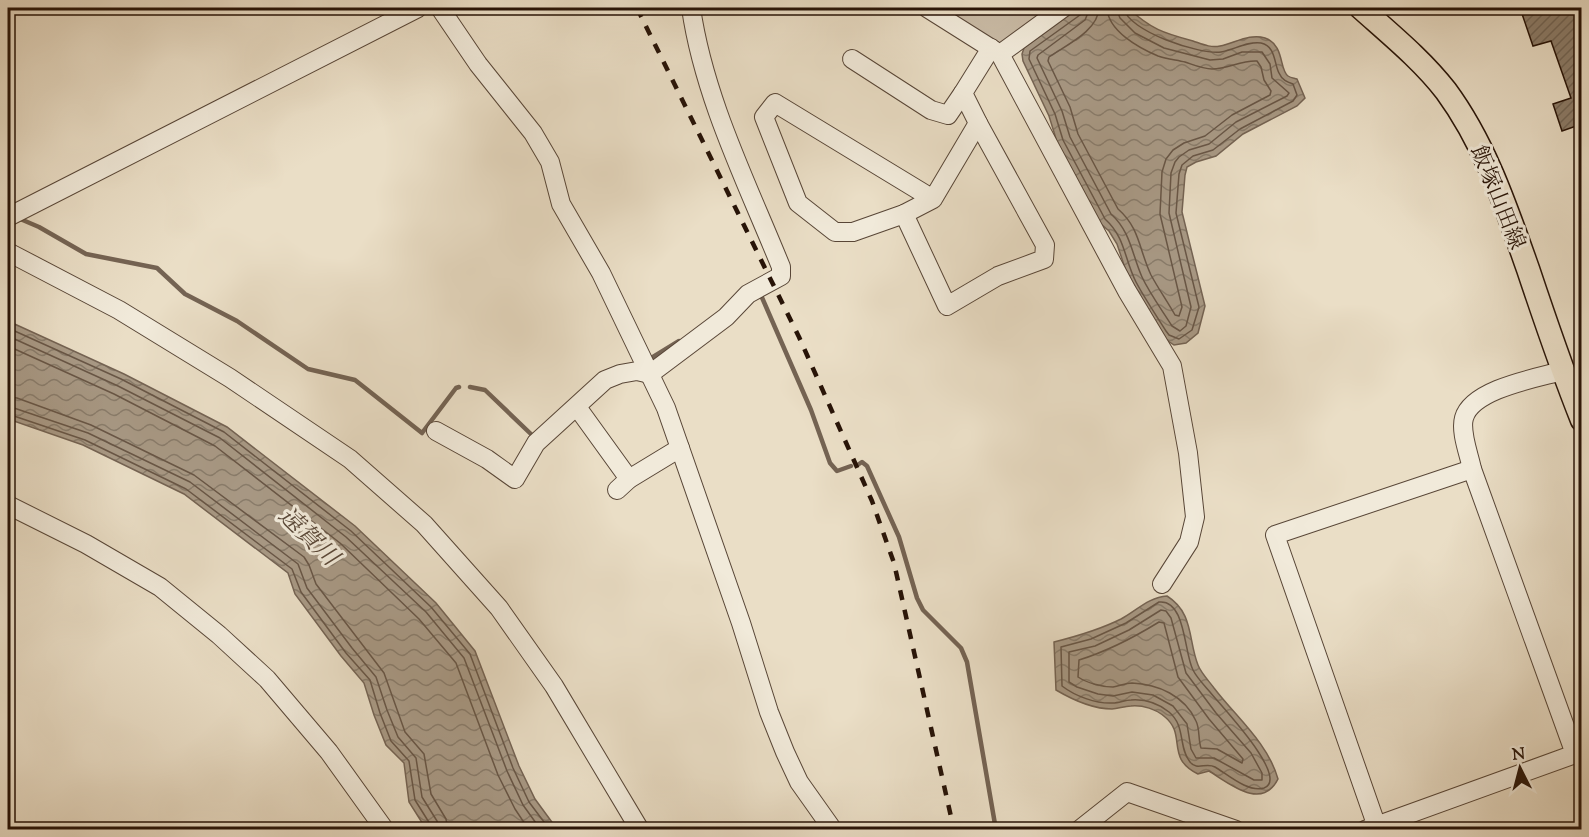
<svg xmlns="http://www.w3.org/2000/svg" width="1589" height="837" viewBox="0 0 1589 837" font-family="'Sorts Mill Goudy','Noto Serif JP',serif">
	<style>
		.green { fill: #c9bba6; stroke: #786756; stroke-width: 1.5 }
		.water { fill: url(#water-waves); stroke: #746353; stroke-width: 1.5 }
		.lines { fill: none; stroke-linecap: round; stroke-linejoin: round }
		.shore { stroke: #685646; stroke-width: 1.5 }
		.stream { stroke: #746353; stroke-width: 4.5 }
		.building { fill: url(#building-hatch); stroke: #271307; stroke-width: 1.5 }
		.minor-casing { stroke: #584637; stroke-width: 20 }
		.major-casing { stroke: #271307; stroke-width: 25 }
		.minor { stroke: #f1eada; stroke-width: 18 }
		.major { stroke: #eadec6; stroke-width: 22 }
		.rail { stroke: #271307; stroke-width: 4.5; stroke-dasharray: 10 10; stroke-linecap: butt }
		.labels { text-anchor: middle; stroke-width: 6; stroke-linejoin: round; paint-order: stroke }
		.street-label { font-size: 22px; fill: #271307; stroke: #f1eada }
		.water-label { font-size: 24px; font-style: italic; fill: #5b4939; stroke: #f1eada }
	</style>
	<defs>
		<pattern id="water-waves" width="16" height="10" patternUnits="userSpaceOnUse" patternTransform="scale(1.5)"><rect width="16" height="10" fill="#a89985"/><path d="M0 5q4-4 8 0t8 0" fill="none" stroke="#897c6b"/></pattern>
		<pattern id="building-hatch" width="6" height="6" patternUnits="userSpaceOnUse" patternTransform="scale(1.5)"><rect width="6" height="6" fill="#8c7d6a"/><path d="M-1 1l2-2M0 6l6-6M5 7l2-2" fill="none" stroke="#726555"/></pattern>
	</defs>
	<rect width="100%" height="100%" fill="#eadec6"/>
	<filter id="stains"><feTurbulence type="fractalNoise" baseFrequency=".00333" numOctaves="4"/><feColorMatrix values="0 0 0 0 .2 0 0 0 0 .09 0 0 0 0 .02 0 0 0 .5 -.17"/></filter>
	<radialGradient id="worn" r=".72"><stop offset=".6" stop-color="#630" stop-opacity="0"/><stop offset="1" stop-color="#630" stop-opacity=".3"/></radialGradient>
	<path class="green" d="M937 8H1054L1006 43 994 44Z"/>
	<g class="water">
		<path d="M1079 8H1128C1151 29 1163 33 1193 41 1202 44 1210 48 1220 46 1235 43 1250 33 1265 38 1285 45 1279 70 1288 76 1291 78 1294 78 1297 79L1305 98 1297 106 1243 134 1216 156 1196 162 1187 167 1185 175 1182 212 1205 306 1198 333 1186 343 1174 345 1165 339 1130 283 1117 244 1109 231 1101 224 1057 142 1049 116 1023 61 1022 54 1024 48Z"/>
		<path d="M8 321 124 374 227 427 355 526 436 603 475 651 519 766 535 799 557 829H426L409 802 404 763 386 745 374 715 364 683 341 656 295 594 288 573 184 494 83 445 8 419Z"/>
		<path d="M1167 596C1194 613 1188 640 1198 665 1201 673 1209 681 1214 688 1236 717 1268 743 1278 779 1262 811 1230 784 1209 771L1198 774C1165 758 1187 735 1165 717 1156 709 1143 705 1131 706 1124 706 1118 709 1112 709 1092 709 1073 700 1056 690L1054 642C1078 636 1099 630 1121 619 1136 611 1149 597 1167 596Z"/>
	</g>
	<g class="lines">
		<g class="shore">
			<path d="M1082 8 1080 15 1030 51 1029 59 1055 114 1063 140 1105 219C1126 238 1124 259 1136 282 1145 299 1156 315 1166 331L1169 335 1179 339 1192 330 1199 307 1176 213 1179 174 1182 165 1193 156 1213 150 1240 129 1293 101 1297 95 1293 84C1287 82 1282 80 1279 73 1274 64 1276 46 1261 43 1247 41 1234 50 1221 52 1200 55 1127 31 1124 8"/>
			<path d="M1090 8 1085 20 1038 55 1037 58 1062 111 1070 137 1111 214C1131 232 1132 255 1142 277 1150 294 1162 310 1172 326L1180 331 1186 326 1191 307 1169 213 1171 173 1175 162 1179 157 1189 150 1209 144 1236 122 1287 96 1289 93 1272 78 1270 64 1262 52H1242L1223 59 1210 60 1164 48 1135 33 1120 18 1116 8"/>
			<path d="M1099 8C1098 31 1066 45 1049 57L1048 61 1070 107 1078 134 1118 209C1140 228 1139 250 1151 275 1158 288 1167 301 1175 315L1179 316 1182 307 1160 214 1162 172 1166 159 1173 150 1184 143 1205 136 1232 115 1270 95 1271 91 1264 80 1261 67 1257 61C1241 60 1228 69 1212 69 1203 69 1194 65 1185 62 1177 60 1167 59 1158 56 1139 48 1108 31 1107 8"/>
			<path d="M8 328 121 379 224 432 351 531 431 607 470 654 513 768 529 802 550 830"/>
			<path d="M8 336 118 386 220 438 346 537 426 612 464 658 507 771 523 805 541 830"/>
			<path d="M8 346 114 394 215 446 340 543 419 619 456 663 498 775 515 809 529 830"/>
			<path d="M8 397 17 398 91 425 194 475 304 557 309 565 316 584 384 673 405 732 424 754 431 794 446 819 448 830"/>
			<path d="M8 406 88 433 190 482 298 564 307 588 352 648 376 677 387 710 398 737 416 758 422 797 437 821 439 830"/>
			<path d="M8 414 85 440 186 489 292 569 301 592 346 653 370 680 380 713 391 741 409 761 415 800 430 824 431 830"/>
			<path d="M1159 602C1186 599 1184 654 1193 670 1197 678 1204 685 1210 692 1219 704 1291 778 1264 788 1248 793 1227 774 1215 767 1206 762 1197 771 1190 762 1178 747 1186 726 1169 712 1159 704 1145 699 1131 700 1125 700 1119 703 1113 703 1096 704 1075 696 1062 686L1061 647 1091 639 1126 623Z"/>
			<path d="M1161 610 1166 611 1171 618 1186 673 1216 713 1251 753 1262 773V780H1254L1214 758H1196L1191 749 1187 724 1173 706 1153 695 1132 692 1113 696 1098 694 1077 687 1069 682V652L1095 646 1129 630Z"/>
			<path d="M1159 622 1164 623 1178 677 1209 719 1243 759 1242 763 1217 749 1201 748C1198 739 1200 729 1196 721 1185 696 1158 684 1132 683 1125 683 1120 686 1113 687 1102 687 1087 683 1078 677L1079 660C1108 651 1133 638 1159 622Z"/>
		</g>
		<g class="stream">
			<path d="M18 218 39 227 86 254 157 268 185 294 237 321 308 369 355 380 422 433 456 388 459 387"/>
			<path d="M760 293 811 410 830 463 837 471 851 466"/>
			<path d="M648 360 679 341"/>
			<path d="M470 387 485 390 533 436 535 434"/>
			<path d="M859 464 862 462 867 466 899 537 917 598 923 610 961 648 967 662 996 830"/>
		</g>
	</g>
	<path class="building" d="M1520 8H1582V124L1562 131 1553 104 1571 98 1551 41 1533 46Z"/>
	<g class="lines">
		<g class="minor-casing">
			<g id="minor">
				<path d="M440 8 478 64 533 133 550 162 561 204 601 273 666 408 741 623 769 712 785 752 799 782 833 830"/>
				<path d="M927 8 1000 54 1127 291 1172 366 1188 453 1195 517 1189 542 1162 584"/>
				<path d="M1000 54 1063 8"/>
				<path d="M852 59 931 110 948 115 963 93"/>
				<path d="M933 199 775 103 764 117 798 203 835 232H853L904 214 933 199 978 123 963 93 991 48"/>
				<path d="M904 214 947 306 998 276 1044 259 1045 245 978 123"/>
				<path d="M8 217 418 8"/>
				<path d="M8 252 119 310 230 378 350 459 424 524 499 608 554 686 640 830"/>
				<path d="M577 407 629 479"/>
				<path d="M436 431 487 459 515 479 536 443 605 380 620 374 637 371 650 374 726 317 748 294 781 276V267C747 183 704 98 691 8"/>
				<path d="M617 490 629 479 680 448"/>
				<path d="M8 505 86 544 160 587 219 635 267 679 329 752 385 830"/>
				<path d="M1376 824 1275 535 1472 469"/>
				<path d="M1079 830 1127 792 1236 830"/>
				<path d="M1365 830 1575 754 1472 469C1469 454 1460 432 1464 418 1472 389 1537 378 1562 371"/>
			</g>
		</g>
		<g class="major-casing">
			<path id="major" d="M1361 8C1390 34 1422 60 1446 91 1485 144 1506 207 1528 269 1545 320 1562 370 1582 420"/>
		</g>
		<use href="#minor" class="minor"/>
		<use href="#major" class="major"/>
		<path class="rail" d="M637 8 799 337 872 501 894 563 954 830"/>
	</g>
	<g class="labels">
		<g class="street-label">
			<text transform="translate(1499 197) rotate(68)" y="8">飯塚山田線</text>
		</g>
		<g class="water-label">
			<text transform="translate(309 536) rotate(44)" y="8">遠賀川</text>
		</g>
	</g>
	<rect width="1589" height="837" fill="none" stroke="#eadec6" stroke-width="30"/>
	<rect x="9" y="9" width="1571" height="819" fill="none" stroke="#271307" stroke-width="3"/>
	<rect x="15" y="15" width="1559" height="807" fill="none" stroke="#271307" stroke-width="1.5"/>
	<g transform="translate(1520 768) rotate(354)" stroke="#f1eada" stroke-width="4.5" paint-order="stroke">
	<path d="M0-4.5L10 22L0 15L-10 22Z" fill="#271307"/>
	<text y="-9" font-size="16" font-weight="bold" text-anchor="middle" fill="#271307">N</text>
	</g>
	<rect width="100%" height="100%" filter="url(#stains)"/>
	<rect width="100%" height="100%" fill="url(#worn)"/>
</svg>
